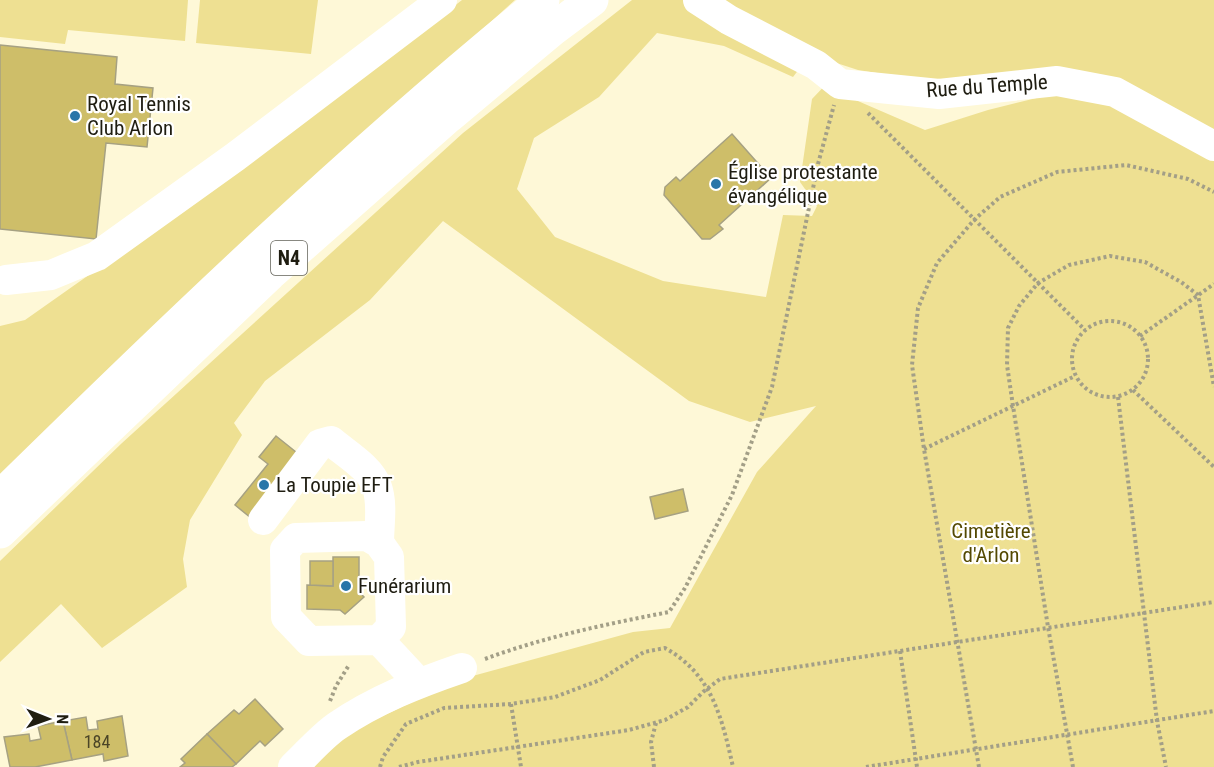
<svg xmlns="http://www.w3.org/2000/svg" width="1214" height="767" viewBox="0 0 1214 767" font-family="'Roboto Condensed',sans-serif">
	<style>
		.green { fill: #eee092 }
		.building { fill: #cebe69; stroke: #a6a182; stroke-width: 1.5 }
		.lines { fill: none; stroke-linecap: round; stroke-linejoin: round }
		.path { stroke: #a39f87; stroke-width: 4; stroke-dasharray: 3 3; stroke-linecap: butt }
		.minor { stroke: #fff; stroke-width: 30 }
		.major { stroke: #fff; stroke-width: 33 }
		.poi-dot { fill: #2975a8; stroke: #fff; stroke-width: 2 }
		.labels { text-anchor: middle; stroke-width: 4.5; stroke-linejoin: round; paint-order: stroke }
		.number-label { font-size: 18px; fill: #4b4527 }
		.shield { fill: #fff; stroke: #626158; stroke-width: 1.5 }
		.shield-label { font-size: 20px; font-weight: bold; fill: #1f1d11 }
		.street-label { font-size: 21px; fill: #1f1d11; stroke: #fff }
		.poi-label { font-size: 21px; fill: #1f1d11; stroke: #fff; text-anchor: start }
		.park-label { font-size: 21px; fill: #544902; stroke: #fff }
	</style>
	<rect width="100%" height="100%" fill="#fef8d7"/>
	<g class="green">
		<path d="M0 0H188L185 41 68 30 65 44 0 37Z"/>
		<path d="M200 0H318L311 54 196 43Z"/>
		<path d="M462 0H515L187 296 0 479V326L25 320 296 129Z"/>
		<path d="M632 0H684L803 64 793 77 724 46 657 33 599 97 534 138 517 189 555 237 663 281 766 297 783 215 812 216 817 206 800 182 812 99 832 78 837 92 925 130 988 110 1057 93 1118 104 1214 157V767H311L343 735 458 680 633 632 670 628 757 472 816 406 750 422 689 401 443 221 370 300 265 381 234 423 242 435 190 520 183 559 187 587 102 648 61 604 0 662V561L122 443 463 133Z"/>
		<path d="M720 0H1214V135L1116 84 941 83 858 70 818 57Z"/>
	</g>
	<g class="building">
		<path d="M0 45 117 57 115 84 153 88 147 147 106 143 96 239 0 229Z"/>
		<path d="M732 134 771 178 719 225 723 229 710 239H702L664 195 665 187 676 177 680 181Z"/>
		<path d="M276 436 301 456 251 518 235 505 268 464 259 457Z"/>
		<path d="M683 489 688 511 655 519 650 497Z"/>
		<path d="M333 557H359V592L364 597 345 614 340 610 307 609V585L333 586Z"/>
		<path d="M310 561H333V586L310 585Z"/>
		<path d="M255 699 283 729 265 746 260 741 236 764 207 734 234 710 239 714Z"/>
		<path d="M122 716 128 756 104 761 103 754 72 760 63 721 86 717 88 730 98 729 97 721Z"/>
		<path d="M63 721 72 760 35 767H10L4 737 29 734 30 741 41 739 38 726Z"/>
		<path d="M207 734 236 764 232 767H180L185 763 181 759Z"/>
	</g>
	<g class="lines">
		<g class="path">
			<path d="M868 113 1085 330"/>
			<circle cx="1110" cy="359" r="38"/>
			<path d="M1140 336 1214 284"/>
			<path d="M1133 390 1214 467"/>
			<path d="M1118 397 1157 721 1166 767"/>
			<path d="M924 449 1075 376"/>
			<path d="M900 651 917 767"/>
			<path d="M485 659C544 637 607 624 669 612L685 588 732 495 772 387 818 164 834 105"/>
			<path d="M330 701 336 686 349 665"/>
			<path d="M511 704 521 767"/>
			<path d="M380 767 383 757 406 724 444 708 511 704 555 697 600 680 644 652 665 648C712 674 722 718 733 767"/>
			<path d="M399 767 418 762 629 730 665 720 688 707 703 692 720 679 1214 602"/>
			<path d="M654 767 651 742 656 723"/>
			<path d="M866 767 1214 711"/>
			<path d="M979 767 924 449 912 365 918 308 937 263 974 220 1000 197 1057 172 1126 165 1188 179 1214 192"/>
			<path d="M1073 767 1048 627 1013 406 1007 365 1008 328 1019 306 1038 283 1069 265 1110 256 1145 262 1181 282 1198 295 1214 387"/>
		</g>
		<g class="minor">
			<path d="M698 0 729 20 816 65 840 84 939 94 1057 81 1115 92 1214 146"/>
			<path d="M6 280 51 275 97 256 235 157 442 0"/>
			<path d="M263 520 320 444 331 441C345 453 371 468 377 487 383 504 379 526 379 543"/>
			<path d="M379 640 391 627 389 557 379 543 367 536 296 538 285 550 286 617 309 641 379 640 419 683"/>
			<path d="M293 767C307 754 321 737 337 726 375 700 418 683 462 668"/>
		</g>
		<g class="major">
			<path d="M0 497C175 325 352 155 543 0"/>
			<path d="M0 532 270 274 448 117 552 30 592 0"/>
		</g>
	</g>
	<g class="poi-dot">
		<circle cx="75" cy="116" r="6"/>
		<circle cx="716" cy="184" r="6"/>
		<circle cx="264" cy="485" r="6"/>
		<circle cx="346" cy="586" r="6"/>
	</g>
	<g class="labels">
		<g class="number-label">
			<text x="97" y="748">184</text>
		</g>
		<rect class="shield" x="271" y="241" width="36" height="34" rx="4.5"/>
		<g class="shield-label">
			<text x="289" y="265">N4</text>
		</g>
		<g class="street-label">
			<text transform="translate(987 86) rotate(-4)" y="7">Rue du Temple</text>
		</g>
		<g class="poi-label">
			<text x="87" y="111">Royal Tennis<tspan x="87" dy="24">Club Arlon</tspan></text>
			<text x="728" y="179">Église protestante<tspan x="728" dy="24">évangélique</tspan></text>
			<text x="276" y="492">La Toupie EFT</text>
			<text x="358" y="593">Funérarium</text>
		</g>
		<g class="park-label">
			<text x="991" y="538">Cimetière<tspan x="991" dy="24">d'Arlon</tspan></text>
		</g>
	</g>
	<g transform="translate(48 719) rotate(91)" stroke="#ffffff" stroke-width="4.5" paint-order="stroke">
	<path d="M0-4.5L10 22L0 15L-10 22Z" fill="#1f1d11"/>
	<text y="-9" font-size="16" font-weight="bold" text-anchor="middle" fill="#1f1d11">N</text>
	</g>
</svg>
